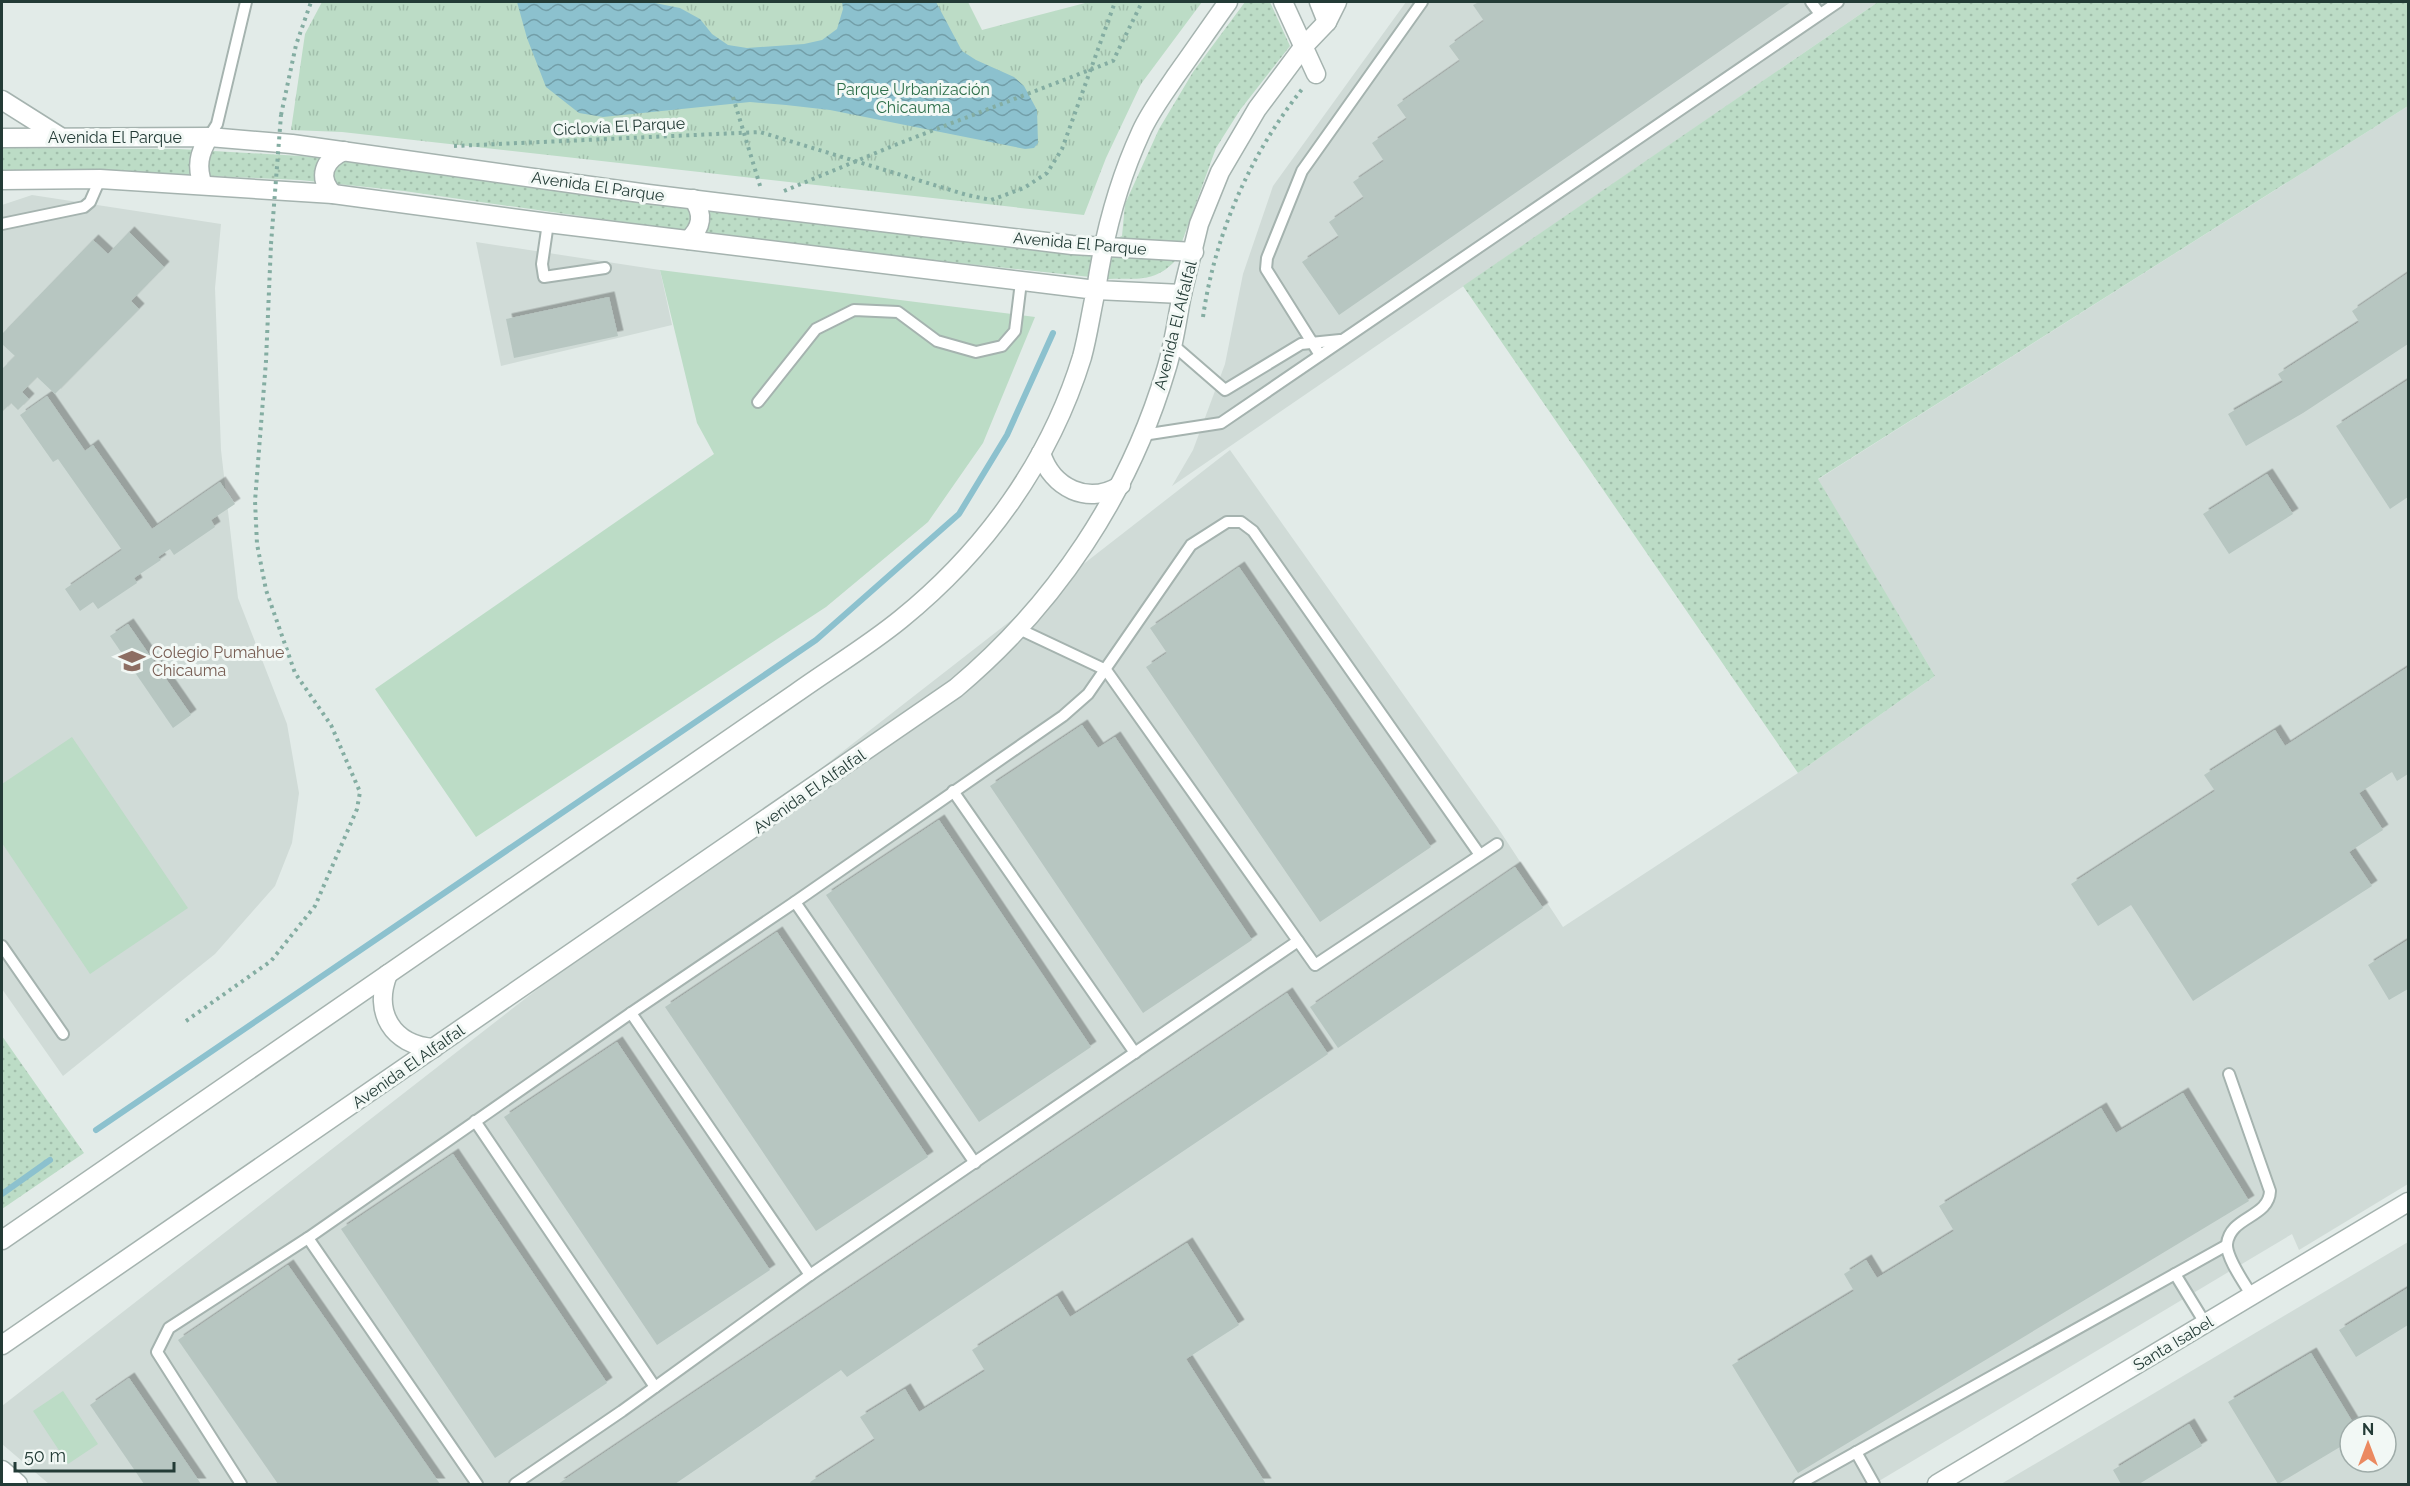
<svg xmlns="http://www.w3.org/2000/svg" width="2410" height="1486" viewBox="0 0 2410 1486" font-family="Raleway,sans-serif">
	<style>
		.built { fill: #d0dbd7; fill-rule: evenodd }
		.grass { fill: url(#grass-dots) }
		.park { fill: url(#park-tufts) }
		.pitch { fill: #bcdcc6 }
		.water { fill: url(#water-waves) }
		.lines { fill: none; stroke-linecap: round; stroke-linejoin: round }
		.stream { stroke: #8cc1ce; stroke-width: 6 }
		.building { fill: #b7c6c1; filter: url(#shadow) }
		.service-casing { stroke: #a5b3af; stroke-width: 14 }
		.minor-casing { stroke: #a5b3af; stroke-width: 21 }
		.tertiary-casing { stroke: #a5b3af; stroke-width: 21 }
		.path { stroke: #84ada2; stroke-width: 4; stroke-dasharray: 3 4.5; stroke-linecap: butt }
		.service { stroke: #fff; stroke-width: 10 }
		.minor { stroke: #fff; stroke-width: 18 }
		.tertiary { stroke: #fff; stroke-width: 18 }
		.path-bridge { stroke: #84ada2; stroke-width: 4; stroke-dasharray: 3 4.5; stroke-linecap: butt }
		.labels { text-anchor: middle; stroke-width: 6; stroke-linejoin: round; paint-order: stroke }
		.park-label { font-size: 16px; fill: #2f704b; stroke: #f2f8f5 }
		.street-label { font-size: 16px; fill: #233b36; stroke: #f2f8f5 }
		.education-label { font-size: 16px; fill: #785e54; stroke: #f2f8f5; text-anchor: start }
	</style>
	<defs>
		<pattern id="grass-dots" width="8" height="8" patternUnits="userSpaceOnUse" patternTransform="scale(1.5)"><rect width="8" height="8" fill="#bcdcc6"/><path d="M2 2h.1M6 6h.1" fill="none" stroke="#a1beab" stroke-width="1.8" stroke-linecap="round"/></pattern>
		<pattern id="park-tufts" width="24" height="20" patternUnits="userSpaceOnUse" patternTransform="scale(1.5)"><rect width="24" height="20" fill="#bcdcc6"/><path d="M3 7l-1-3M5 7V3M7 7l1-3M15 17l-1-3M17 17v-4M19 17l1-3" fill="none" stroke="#a1beab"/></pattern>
		<pattern id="water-waves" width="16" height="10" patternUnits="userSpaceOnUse" patternTransform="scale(1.5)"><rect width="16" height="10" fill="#8cc1ce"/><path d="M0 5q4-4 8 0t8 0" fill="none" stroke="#729ea8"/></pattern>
		<filter id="shadow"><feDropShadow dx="5.5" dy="-5.5" stdDeviation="0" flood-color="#0004"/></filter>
	</defs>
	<rect width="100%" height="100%" fill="#e2ebe8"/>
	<g class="built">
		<path d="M1406 2H1878L1172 486 1193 450 1225 364 1243 274 1273 186Z"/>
		<path d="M2408 106V1184L2299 1250 2292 1234 1874 1484H49L2 1444V1406L1230 450 1498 828 1563 927 1798 773 1935 676 1817 480Z"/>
		<path d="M32 195 221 224 215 288 221 450 238 598 287 724 299 793 292 843 275 886 215 954 63 1076 2 989V205Z"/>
		<path d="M476 242 660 270 672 325 501 366Z"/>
		<path d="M2408 1242V1484H2001L2057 1451ZM2350 1426H2386V1462H2350Z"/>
	</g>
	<g class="grass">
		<path d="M1245 2H1270L1290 46 1240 110 1216 148 1175 261C1154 283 1137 278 1109 279L761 242 404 191 300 180 68 170 2 173V148L179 149 301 156 1093 248 1122 236 1125 204 1159 129 1193 72Z"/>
		<path d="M1878 2H2408V106L1818 479 1935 676 1798 773 1463 286Z"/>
		<path d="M2 1036 84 1153 2 1209Z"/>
	</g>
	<path class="park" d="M322 2H968L982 30 1089 2H1202L1141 84 1106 158 1084 215 342 132 291 130 305 34Z"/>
	<g class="pitch">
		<path d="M660 270 1035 317 983 443 928 522 826 607 476 837 375 689 714 454 697 423Z"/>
		<path d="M72 737 188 908 90 974 2 843V784Z"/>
		<path d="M63 1391 98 1444 68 1464 33 1411Z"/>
	</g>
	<path class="water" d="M517 2H650L680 8 700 19 712 34 728 45 747 48 804 44 822 40 837 29 843 9 842 2H936L962 51 976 60 1014 77 1024 86 1037 110 1038 143 1034 148 1025 149 830 110 786 105 750 102 603 117 579 113 546 87 527 38Z"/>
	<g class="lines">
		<g class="stream">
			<path d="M96 1130 816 640 959 514 1007 435 1053 333"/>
			<path d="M2 1194 50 1160"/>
		</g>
	</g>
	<g class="building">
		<path d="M1479 2H1791L1339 315 1302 262 1339 237 1329 222 1364 198 1353 182 1384 161 1372 143 1407 119 1397 105 1460 61 1449 46 1484 21 1473 5Z"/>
		<path d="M129 232 164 267 131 301 139 309 55 394 37 377 22 392 29 399 18 410 11 403 2 412V369L15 356 2 344V334L93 240 108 254Z"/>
		<path d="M2408 273V344L2303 413 2246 446 2228 414 2283 382 2278 374 2359 322 2352 311Z"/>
		<path d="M609 297 618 336 514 358 506 319Z"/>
		<path d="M2408 380V497L2390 509 2336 426Z"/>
		<path d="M47 396 85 451 93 445 152 529 220 482 235 504 211 520 215 527 174 555 170 549 158 557 161 560 134 578 137 583 98 609 93 602 80 611 65 589 122 550 58 459 53 462 20 415Z"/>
		<path d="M2267 474 2293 514 2229 554 2203 514Z"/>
		<path d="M1239 567 1431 847 1320 922 1146 667 1167 653 1150 628Z"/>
		<path d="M128 624 191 715 173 728 110 636Z"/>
		<path d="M2408 667V774L2397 781 2392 772 2359 793 2383 830 2349 852 2372 886 2193 1001 2131 905 2098 926 2071 884 2215 791 2204 775 2275 730 2285 746Z"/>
		<path d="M1082 725 1098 748 1115 737 1252 940 1143 1013 990 786Z"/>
		<path d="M939 820 1091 1047 979 1122 826 895Z"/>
		<path d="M1515 867 1543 908 1338 1048 1310 1007Z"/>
		<path d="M777 932 928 1157 816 1231 665 1007Z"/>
		<path d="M2408 940V989L2389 1000 2368 965Z"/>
		<path d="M1287 993 1328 1054 847 1377 841 1370 675 1484H558Z"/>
		<path d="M617 1042 770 1270 657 1345 504 1117Z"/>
		<path d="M2183 1093 2249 1201 1798 1473 1732 1365 1854 1291 1844 1274 1866 1260 1877 1278 1954 1231 1939 1206 2101 1108 2116 1133Z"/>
		<path d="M453 1154 607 1383 495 1458 341 1229Z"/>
		<path d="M1187 1243 1239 1325 1186 1359 1266 1484H811L810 1482 875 1440 860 1417 905 1389 919 1412 985 1371 972 1350 1057 1296 1070 1317Z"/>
		<path d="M288 1265 440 1484H278L178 1340Z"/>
		<path d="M2408 1288V1325L2356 1357 2339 1330Z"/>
		<path d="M2311 1353 2355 1426H2350V1441L2278 1484 2228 1402Z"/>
		<path d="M129 1378 201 1484H144L90 1405Z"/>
		<path d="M2189 1424 2202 1446 2139 1484H2121L2113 1470Z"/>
	</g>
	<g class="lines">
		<g class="service-casing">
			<g id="service">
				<path d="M1811 2 1820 14"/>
				<path d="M209 137 217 124 246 2"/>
				<path d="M548 223 542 264 544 277 605 268"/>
				<path d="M2 224 84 207 90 202 100 179"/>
				<path d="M1172 344 1225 390 1301 344 1340 340"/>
				<path d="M1320 355 1266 269 1267 258 1302 171 1422 2"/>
				<path d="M758 402 816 329 854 310 898 312 937 341 976 352 1002 346 1015 331 1021 282"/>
				<path d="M1143 435 1221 423 1838 2"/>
				<path d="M1019 629 1106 670 1315 965 1497 844"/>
				<path d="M953 791 1135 1053"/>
				<path d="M795 902 975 1163"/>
				<path d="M2 946 63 1034"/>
				<path d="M631 1013 810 1275"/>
				<path d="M2229 1074 2270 1191C2269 1218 2230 1216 2227 1244 2226 1258 2245 1284 2252 1296"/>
				<path d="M475 1121 655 1387"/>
				<path d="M308 1238 477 1484"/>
				<path d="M2175 1274 2205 1323"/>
				<path d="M1856 1452 1874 1484"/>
				<path d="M241 1484 157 1352 169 1328 308 1238 631 1013 795 902 1063 716 1088 694 1191 545 1227 522H1241L1253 531 1480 855"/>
				<path d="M515 1484 622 1411 810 1275 1298 941"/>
				<path d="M1799 1484 2227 1245"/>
			</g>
		</g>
		<g class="minor-casing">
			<g id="minor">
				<path d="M1283 2 1316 74"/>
				<path d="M1319 2 1327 22"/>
				<path d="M2 100 59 136"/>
				<path d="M2 138 209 137 292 144 648 194 1072 245 1194 252"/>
				<path d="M2 180 100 179 333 194 548 223 1096 290C1091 312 1088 335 1082 357 1050 461 985 551 901 619 868 646 831 668 796 693L2 1240"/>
				<path d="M203 185C196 167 199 153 209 137"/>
				<path d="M333 194C317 177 324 160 344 151"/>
				<path d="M688 240C702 228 704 214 693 199"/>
				<path d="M1041 453C1052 488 1088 506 1121 485"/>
				<path d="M388 974C373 1012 392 1045 434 1048"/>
				<path d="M2 1345 956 688C1056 604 1129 494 1166 370 1174 345 1177 319 1182 294"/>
				<path d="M2 1470 18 1484"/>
				<path d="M1937 1484 2408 1202"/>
			</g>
		</g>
		<g class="tertiary-casing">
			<path id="tertiary" d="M1228 2C1210 27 1193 52 1175 77 1163 95 1150 112 1141 132 1118 182 1104 235 1096 290L1182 294 1199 224 1220 172 1257 109 1304 46 1327 22 1337 2"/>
		</g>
		<g class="path">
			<path d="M733 97 761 189"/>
			<path d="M281 115 296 45 311 2"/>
			<path d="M454 146 760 132 967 195 991 200 1024 188 1047 173 1062 149 1115 2"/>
			<path d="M784 191 895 145 1113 61 1142 2"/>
			<path d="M1203 317C1215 233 1251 153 1303 88"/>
			<path d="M186 1021 271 961 315 906 357 809 360 792 331 725 295 673 266 590 257 544 255 501 266 361 271 244"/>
		</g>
		<use href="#service" class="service"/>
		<use href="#minor" class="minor"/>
		<use href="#tertiary" class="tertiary"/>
		<path class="path-bridge" d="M271 244 281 115"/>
	</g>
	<defs>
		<g id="school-bare" transform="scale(2.07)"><path d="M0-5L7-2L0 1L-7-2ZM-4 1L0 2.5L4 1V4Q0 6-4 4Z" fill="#8d6e63" stroke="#f2f8f5" stroke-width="2.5" paint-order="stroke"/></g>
	</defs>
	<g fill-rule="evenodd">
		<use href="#school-bare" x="132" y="661"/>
	</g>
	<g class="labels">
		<g class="park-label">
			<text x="913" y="95">Parque Urbanización<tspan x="913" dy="18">Chicauma</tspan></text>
		</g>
		<g class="street-label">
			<text transform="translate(619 126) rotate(-3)" y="6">Ciclovía El Parque</text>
			<text x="115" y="143">Avenida El Parque</text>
			<text transform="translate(598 186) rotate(8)" y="6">Avenida El Parque</text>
			<text transform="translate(1080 243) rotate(5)" y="6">Avenida El Parque</text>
			<text transform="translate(1175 325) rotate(-76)" y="6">Avenida El Alfalfal</text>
			<text transform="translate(809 791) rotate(-35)" y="6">Avenida El Alfalfal</text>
			<text transform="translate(408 1066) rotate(-35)" y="6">Avenida El Alfalfal</text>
			<text transform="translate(2173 1343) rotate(-31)" y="6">Santa Isabel</text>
		</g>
		<g class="education-label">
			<text x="152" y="658">Colegio Pumahue<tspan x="152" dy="18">Chicauma</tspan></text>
		</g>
	</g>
	<rect width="2410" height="1486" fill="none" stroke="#233b36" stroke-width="6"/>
	<g transform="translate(2368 1444)"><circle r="28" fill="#f2f8f5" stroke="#9faca9" stroke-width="1.5"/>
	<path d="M0-4.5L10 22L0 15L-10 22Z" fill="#eb8960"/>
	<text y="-9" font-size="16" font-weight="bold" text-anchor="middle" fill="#233b36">N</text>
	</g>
	<path d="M15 1462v9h159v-9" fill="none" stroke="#233b36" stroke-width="3"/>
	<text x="24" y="1462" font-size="18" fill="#233b36" stroke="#f2f8f5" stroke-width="4.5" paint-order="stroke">50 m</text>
</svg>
